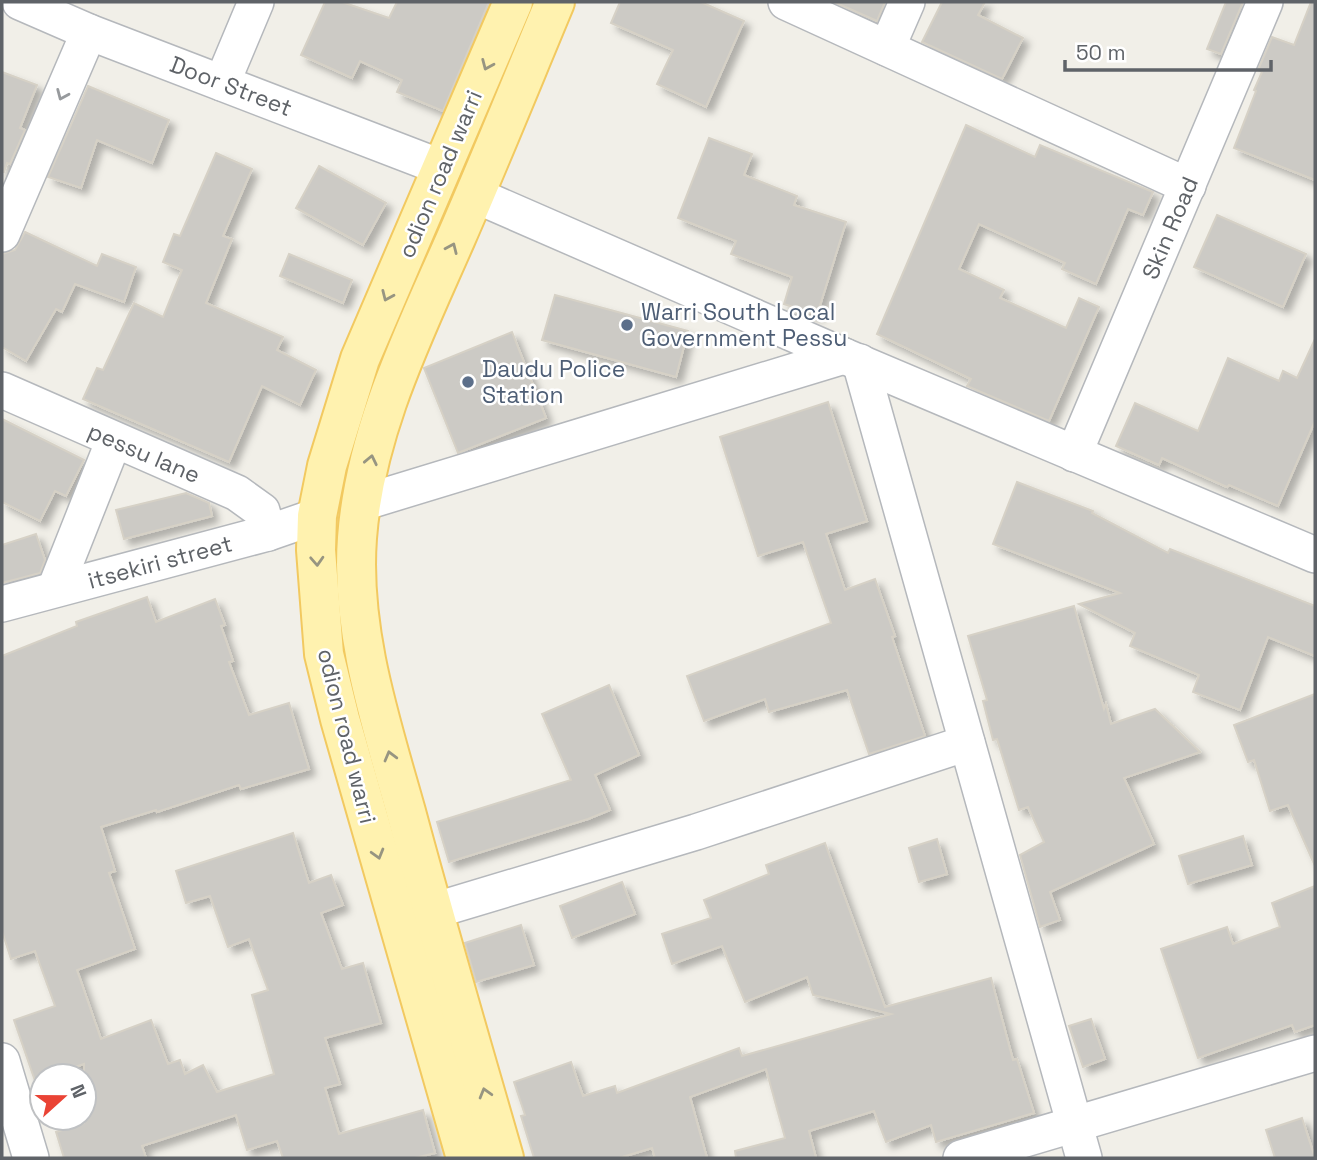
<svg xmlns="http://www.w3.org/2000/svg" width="1317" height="1160" viewBox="0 0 1317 1160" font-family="'Space Grotesk',sans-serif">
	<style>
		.building { fill: #cccac5; stroke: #d6d1c6; stroke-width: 2; filter: url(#shadow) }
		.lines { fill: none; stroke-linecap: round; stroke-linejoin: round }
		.minor-casing { stroke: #b5b8bc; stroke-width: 38 }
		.major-casing { stroke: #f2c960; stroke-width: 42 }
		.minor { stroke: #fff; stroke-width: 35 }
		.major { stroke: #fff2af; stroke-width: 38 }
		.oneway { stroke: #979581 }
		.oneway2 { stroke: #979a9d }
		.service-dot { fill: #5c6f8a; stroke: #fff; stroke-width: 2.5 }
		.labels { text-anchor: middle; stroke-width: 5; stroke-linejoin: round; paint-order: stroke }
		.street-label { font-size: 23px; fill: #5f6368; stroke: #fff }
		.service-label { font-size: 23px; fill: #4e5e75; stroke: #fff; text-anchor: start }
	</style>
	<defs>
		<filter id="shadow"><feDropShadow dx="6" dy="6" stdDeviation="3.5" flood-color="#0004"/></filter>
	</defs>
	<rect width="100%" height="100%" fill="#f1efe8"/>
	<g class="building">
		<path d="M325 2H342L389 18 397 2H489L443 111 397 92 402 80 360 61 352 78 301 55Z"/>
		<path d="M620 2H701L744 21 706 107 657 84 673 50 611 23Z"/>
		<path d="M834 2H885L877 21Z"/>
		<path d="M942 2H985L978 15 1023 38 1002 79 922 42Z"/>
		<path d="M1226 2H1243L1221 54 1207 49Z"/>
		<path d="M1311 2H1315V180L1234 148 1256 91 1254 90 1262 72 1258 70 1272 37 1294 45Z"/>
		<path d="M2 72 37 85 20 128 25 130 10 164 7 163 4 172H2Z"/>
		<path d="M88 86 169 120 152 163 97 140 81 188 48 177Z"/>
		<path d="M966 125 1035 157 1040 145 1153 192 1143 215 1128 209 1096 284 1062 269 1065 263 979 224 959 269 1004 290 1000 298 1066 328 1079 298 1099 307 1049 421 967 386 971 379 877 334Z"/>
		<path d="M709 138 752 154 744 175 797 196 794 205 846 222 817 315 784 304 792 277 731 254 736 241 678 218Z"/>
		<path d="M216 153 252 169 223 236 232 239 206 303 283 337 277 350 316 370 300 405 262 386 229 462 83 399 97 368 103 370 134 303 163 317 182 270 163 262 174 234 180 236Z"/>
		<path d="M319 166 386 203 363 245 296 208Z"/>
		<path d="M1217 215 1306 254 1283 307 1194 267Z"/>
		<path d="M25 232 97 266 102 254 136 267 124 302 75 284 62 312 56 309 26 361 2 347V254L15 250Z"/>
		<path d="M289 254 352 280 343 303 280 276Z"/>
		<path d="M555 295 688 331 676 377 542 340Z"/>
		<path d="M512 332 546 418 458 453 424 368Z"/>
		<path d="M1315 339V421L1278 506 1229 485 1227 487 1162 458 1159 465 1116 446 1135 403 1198 431 1228 358 1279 381 1283 371 1297 378Z"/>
		<path d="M828 402 867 521 826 534 845 590 875 579 895 636 892 637 925 736 869 754 847 690 769 712 765 699 704 721 687 676 831 623 803 542 758 556 720 437Z"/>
		<path d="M2 419 84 460 66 496 55 491 40 521 2 502Z"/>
		<path d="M1017 482 1093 511 1092 513 1168 553 1170 549 1315 606V656L1268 637 1240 710 1193 692 1199 675 1130 646 1135 633 1079 604 1120 593 993 544Z"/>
		<path d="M186 493 209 503 212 516 124 539 116 510Z"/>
		<path d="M36 534 45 560 40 573 2 583V545Z"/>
		<path d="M147 597 156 622 215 599 225 625 221 626 233 661 229 662 249 715 289 703 309 769 241 789 239 785 157 812 156 810 101 827 115 871 109 873 135 949 77 970 101 1039 151 1020 168 1064 180 1060 185 1074 203 1065 217 1092 274 1074 252 995 268 990 249 939 228 947 210 896 186 903 176 871 293 833 309 883 331 875 343 905 321 913 342 969 363 963 381 1023 325 1038 340 1084 325 1088 339 1134 423 1110 435 1153 415 1158H283L277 1141 247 1150 236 1115 142 1146 146 1158H64L56 1132 84 1123V1064L49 1076H42V1078L35 1081 14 1020 55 1006 35 951 11 959 2 931V656L77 626 76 622Z"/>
		<path d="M1074 606 1104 709 1106 704 1111 724 1155 709 1200 752 1124 778 1154 844 1050 892 1060 920 1040 927 1020 855 1044 842 1028 807 1019 810 997 739 993 740 983 701 987 700 968 636Z"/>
		<path d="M609 685 639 755 595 775 610 810 588 819 449 862 437 822 571 780 542 714Z"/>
		<path d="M1315 694V866L1288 805 1270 811 1254 760 1248 762 1234 725Z"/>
		<path d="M1243 836 1252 865 1188 884 1179 856Z"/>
		<path d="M937 839 947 874 919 882 909 848Z"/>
		<path d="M825 843 885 1007 991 978 1013 1060 1017 1059 1034 1113 936 1142 931 1125 886 1142 874 1111 809 1131 816 1158H736L735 1151 785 1138 766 1069 690 1097 707 1158H655L652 1148 619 1158H534L521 1116 525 1115 514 1082 571 1062 583 1096 615 1086 617 1093 739 1048 742 1056 891 1014 813 995 807 977 745 1002 722 946 672 964 662 934 711 918 704 900 769 874 766 865Z"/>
		<path d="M622 882 635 914 572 938 560 906Z"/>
		<path d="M1315 886V1025L1295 1032 1292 1025 1198 1058 1161 949 1227 927 1233 944 1280 927 1272 903Z"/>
		<path d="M521 925 534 965 476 982 465 943Z"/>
		<path d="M1091 1019 1105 1059 1083 1067 1069 1026Z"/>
		<path d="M1302 1118 1315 1158H1275L1266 1130Z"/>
	</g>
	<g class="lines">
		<g class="minor-casing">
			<g id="minor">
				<path d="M20 2 89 32 443 168"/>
				<path d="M786 2 1188 186"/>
				<path d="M887 48 907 2"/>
				<path d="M222 83 256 2"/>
				<path d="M475 195 844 356 1315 555"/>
				<path d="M2 234 89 32"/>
				<path d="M860 362 1084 1158"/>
				<path d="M2 390 237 493 262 511 268 533"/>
				<path d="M1074 454 1265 2"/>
				<path d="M362 503 844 356"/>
				<path d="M55 589 114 440"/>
				<path d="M2 604 268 533 317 516"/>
				<path d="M433 911 696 832 967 743"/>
				<path d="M2 1061 31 1158"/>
				<path d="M961 1158 1315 1053"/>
			</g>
		</g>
		<g class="major-casing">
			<g id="major">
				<path d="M466 1158 340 719 324 654 316 550 317 516 327 466 360 359 513 2"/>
				<path d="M504 1158C471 1043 437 928 406 812 381 723 350 631 357 538 365 431 414 334 456 238 490 160 522 81 555 2"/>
			</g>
		</g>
		<use href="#minor" class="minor"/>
		<use href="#major" class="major"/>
	</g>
	<defs><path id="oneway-chevron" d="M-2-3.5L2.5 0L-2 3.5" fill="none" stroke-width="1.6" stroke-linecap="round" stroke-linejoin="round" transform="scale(1.75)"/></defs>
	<g class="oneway">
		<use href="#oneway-chevron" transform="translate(487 65) rotate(113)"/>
		<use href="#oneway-chevron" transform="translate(452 248) rotate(-66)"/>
		<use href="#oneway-chevron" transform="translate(387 296) rotate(114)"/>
		<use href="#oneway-chevron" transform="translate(371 460) rotate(-78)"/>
		<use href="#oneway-chevron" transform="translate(317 561) rotate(87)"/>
		<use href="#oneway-chevron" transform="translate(390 756) rotate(-105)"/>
		<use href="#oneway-chevron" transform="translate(378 854) rotate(74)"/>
		<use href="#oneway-chevron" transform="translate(485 1093) rotate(-106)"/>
	</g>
	<use class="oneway2" href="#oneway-chevron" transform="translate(62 95) rotate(113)"/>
	<g class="service-dot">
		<circle cx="627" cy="325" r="7"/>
		<circle cx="468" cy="382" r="7"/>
	</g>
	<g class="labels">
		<g class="street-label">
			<text transform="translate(231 86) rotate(21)" y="8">Door Street</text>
			<text transform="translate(440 174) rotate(-67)" y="8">odion road warri</text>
			<text transform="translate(1170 228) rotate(-67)" y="8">Skin Road</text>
			<text transform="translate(144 453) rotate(23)" y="8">pessu lane</text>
			<text transform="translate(160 562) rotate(-15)" y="8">itsekiri street</text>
			<text transform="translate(347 736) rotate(76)" y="8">odion road warri</text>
		</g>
		<g class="service-label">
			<text x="641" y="320">Warri South Local<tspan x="641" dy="26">Government Pessu</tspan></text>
			<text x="482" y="377">Daudu Police<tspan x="482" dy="26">Station</tspan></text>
		</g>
	</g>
	<rect width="1317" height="1160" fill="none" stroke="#5f6368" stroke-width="7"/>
	<g transform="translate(63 1097) rotate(69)"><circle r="33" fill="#ffffff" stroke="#bfc1c3" stroke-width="2"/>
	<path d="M0-5L12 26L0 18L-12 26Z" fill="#ea4335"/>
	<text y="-10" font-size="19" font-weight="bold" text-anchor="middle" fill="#5f6368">N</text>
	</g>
	<path d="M1065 60v10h206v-10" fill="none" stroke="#5f6368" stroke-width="3.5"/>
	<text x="1076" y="60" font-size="21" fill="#5f6368" stroke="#ffffff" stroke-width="5" paint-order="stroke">50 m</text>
</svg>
